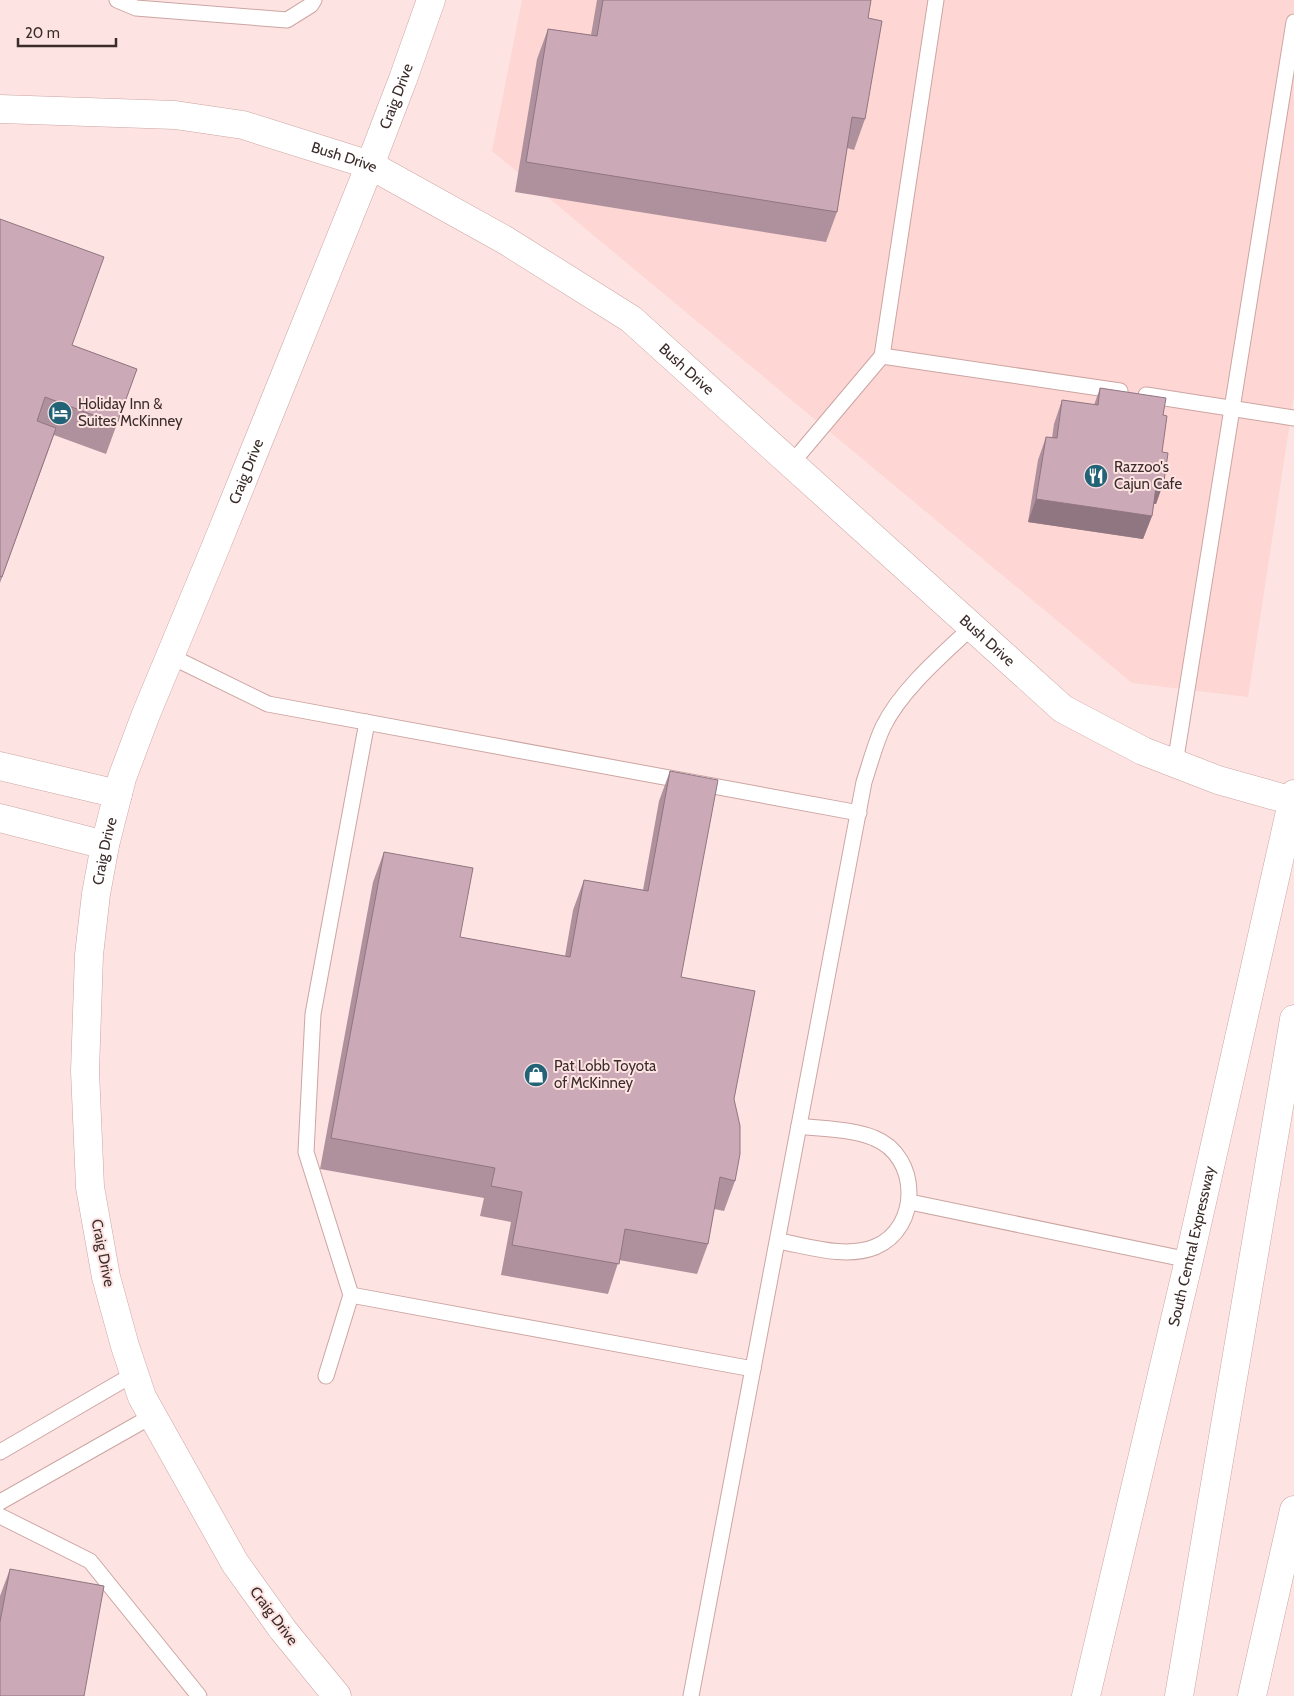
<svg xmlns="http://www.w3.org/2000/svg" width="1294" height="1696" viewBox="0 0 1294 1696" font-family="Cabin,sans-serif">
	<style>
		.built { fill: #fed6d3 }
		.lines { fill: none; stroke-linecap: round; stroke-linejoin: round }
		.lane-casing { stroke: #cca5a2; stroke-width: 17 }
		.street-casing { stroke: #cca5a2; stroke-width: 29 }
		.secondary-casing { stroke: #cca5a2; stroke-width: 29 }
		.highway-casing { stroke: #cca5a2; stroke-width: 29 }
		.lane { stroke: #fff; stroke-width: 15 }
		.street { stroke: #fff; stroke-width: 28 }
		.secondary { stroke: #fff; stroke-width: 28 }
		.highway { stroke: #fff; stroke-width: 28 }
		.wall { fill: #af919d }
		.shaded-wall { fill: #8f7680 }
		.building { fill: #cca9b7; stroke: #8f7680 }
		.labels { text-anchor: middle; stroke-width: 4; stroke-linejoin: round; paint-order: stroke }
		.street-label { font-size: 15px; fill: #3b2c2a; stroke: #fde4e2 }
		.poi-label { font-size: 15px; fill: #3b2c2a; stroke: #fde4e2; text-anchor: start }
	</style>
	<rect width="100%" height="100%" fill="#fde4e2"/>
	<path class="built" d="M522 0H1294V396L1248 697 1132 683 492 151Z"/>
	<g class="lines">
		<g class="lane-casing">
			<g id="lane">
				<path d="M117 0 136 8 287 20 311 5 314 0"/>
				<path d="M882 356 1120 391"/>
				<path d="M1146 395 1294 418"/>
				<path d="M791 464 882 356 936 0"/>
				<path d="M170 656 268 704 859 813"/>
				<path d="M1175 764 1294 22"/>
				<path d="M910 1202 1189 1260"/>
				<path d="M778 1241C808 1246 845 1259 875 1247 921 1228 920 1156 874 1138 853 1129 822 1129 799 1126"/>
				<path d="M351 1295 753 1369"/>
				<path d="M326 1376 351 1295 306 1152 313 1014 367 722"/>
				<path d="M0 1452 134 1374"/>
				<path d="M0 1502 152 1416"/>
				<path d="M0 1516 90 1561 199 1696"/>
				<path d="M691 1696 864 782C870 764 875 744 883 727 901 690 942 655 972 627"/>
			</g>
		</g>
		<g class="street-casing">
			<g id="street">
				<path id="s1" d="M0 109 175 115 243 125 370 165 505 240 631 319 1063 709 1143 751 1218 780 1293 801"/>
				<path d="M0 766 118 794"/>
				<path d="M0 818 105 845"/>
				<path id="s2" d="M337 1696 283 1630 235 1563 142 1397 125 1346 106 1277 90 1187 85 1071 89 955 96 894 105 845 122 778 146 714 216 546 370 165 403 79 431 0"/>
			</g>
		</g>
		<g class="secondary-casing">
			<g id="secondary">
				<path id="s3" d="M1086 1696 1189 1260 1294 794"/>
			</g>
		</g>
		<g class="highway-casing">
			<g id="highway">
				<path d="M1179 1696 1294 1019"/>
				<path d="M1252 1696 1294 1510"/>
			</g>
		</g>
		<use href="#lane" class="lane"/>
		<use href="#street" class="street"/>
		<use href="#secondary" class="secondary"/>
		<use href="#highway" class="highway"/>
	</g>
	<g class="wall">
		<path d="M597 0H871L868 18 865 119 854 150 847 148 837 212 826 242 515 192 537 59 548 29 591 35Z"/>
		<path d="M0 219 72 345 137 369 106 454 54 435 0 583Z"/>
		<path d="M1100 388 1163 415 1162 452 1164 481 1156 504H1154L1152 516 1143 539 1028 522 1038 460 1046 437 1052 438 1054 424 1062 400 1094 405Z"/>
		<path d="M670 771 681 977 734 1099 735 1181 724 1211 714 1209 708 1244 697 1274 619 1260 608 1294 501 1275 511 1222 480 1216 484 1198 320 1169 373 882 384 852 460 937 565 956 573 910 584 880 643 890 659 801Z"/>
		<path d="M10 1569 0 1696V1596Z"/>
	</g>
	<g class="shaded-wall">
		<path d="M1157 480 1164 481 1156 504 1149 503Z"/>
		<path d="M1036 499 1152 516 1143 539 1028 522Z"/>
	</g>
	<g class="building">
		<path d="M603 0H871L868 18 882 21 865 119 852 117 837 212 526 162 548 29 597 36Z"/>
		<path d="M0 219 104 257 72 345 137 369 117 424 45 397 37 421 56 428 2 577 0 576Z"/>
		<path d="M1100 388 1166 398 1163 415 1167 416 1162 452 1168 453 1164 481 1157 480 1152 516 1036 499 1046 437 1057 438 1062 400 1098 405Z"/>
		<path d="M670 771 718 780 681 977 755 991 734 1099 740 1126V1154L735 1181 720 1177 708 1244 625 1229 619 1264 512 1245 522 1192 491 1186 495 1168 331 1138 384 852 473 868 460 937 570 957 584 880 648 891Z"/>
		<path d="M10 1569 104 1586 84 1696H0V1622Z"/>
	</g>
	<defs>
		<g id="hotel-disc" transform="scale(1.25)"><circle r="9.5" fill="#236378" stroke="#fde4e2"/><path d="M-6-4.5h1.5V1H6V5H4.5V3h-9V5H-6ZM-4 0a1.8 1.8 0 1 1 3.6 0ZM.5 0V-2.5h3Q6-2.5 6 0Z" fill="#fff"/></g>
		<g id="restaurant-disc" transform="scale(1.25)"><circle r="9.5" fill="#236378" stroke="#fde4e2"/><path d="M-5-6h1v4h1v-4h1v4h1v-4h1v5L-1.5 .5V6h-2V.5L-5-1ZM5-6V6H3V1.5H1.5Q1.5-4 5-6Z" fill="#fff"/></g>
		<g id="shop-disc" transform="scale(1.25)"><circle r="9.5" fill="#236378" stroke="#fde4e2"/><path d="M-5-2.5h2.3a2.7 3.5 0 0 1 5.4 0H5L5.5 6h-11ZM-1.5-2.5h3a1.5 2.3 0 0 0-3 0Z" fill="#fff"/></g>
	</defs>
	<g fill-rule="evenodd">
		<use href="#hotel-disc" x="60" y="413"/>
		<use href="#restaurant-disc" x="1096" y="476"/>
		<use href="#shop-disc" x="536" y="1075"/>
	</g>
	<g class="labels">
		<g class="street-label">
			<text dy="5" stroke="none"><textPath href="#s2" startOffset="1722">Craig Drive</textPath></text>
			<text dy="5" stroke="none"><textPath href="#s1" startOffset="350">Bush Drive</textPath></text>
			<text dy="5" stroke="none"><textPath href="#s1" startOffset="755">Bush Drive</textPath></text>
			<text dy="5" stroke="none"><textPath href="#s2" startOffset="1318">Craig Drive</textPath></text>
			<text dy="5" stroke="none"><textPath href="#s1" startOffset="1160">Bush Drive</textPath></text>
			<text dy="5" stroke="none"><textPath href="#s2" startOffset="912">Craig Drive</textPath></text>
			<text dy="5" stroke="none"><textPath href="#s3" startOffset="462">South Central Expressway</textPath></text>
			<text transform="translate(103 1253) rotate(79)" y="5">Craig Drive</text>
			<text transform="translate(274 1616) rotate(53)" y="5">Craig Drive</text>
		</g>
		<g class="poi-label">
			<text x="78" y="409">Holiday Inn &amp;<tspan x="78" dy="17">Suites McKinney</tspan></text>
			<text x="1114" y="472">Razzoo's<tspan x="1114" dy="17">Cajun Cafe</tspan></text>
			<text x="554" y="1071">Pat Lobb Toyota<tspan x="554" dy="17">of McKinney</tspan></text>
		</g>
	</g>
	<path d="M18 38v8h98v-8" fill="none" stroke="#3b2c2a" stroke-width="2.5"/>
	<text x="25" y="38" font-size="15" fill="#3b2c2a" stroke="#fde4e2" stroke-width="4" paint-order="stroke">20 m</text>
</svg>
